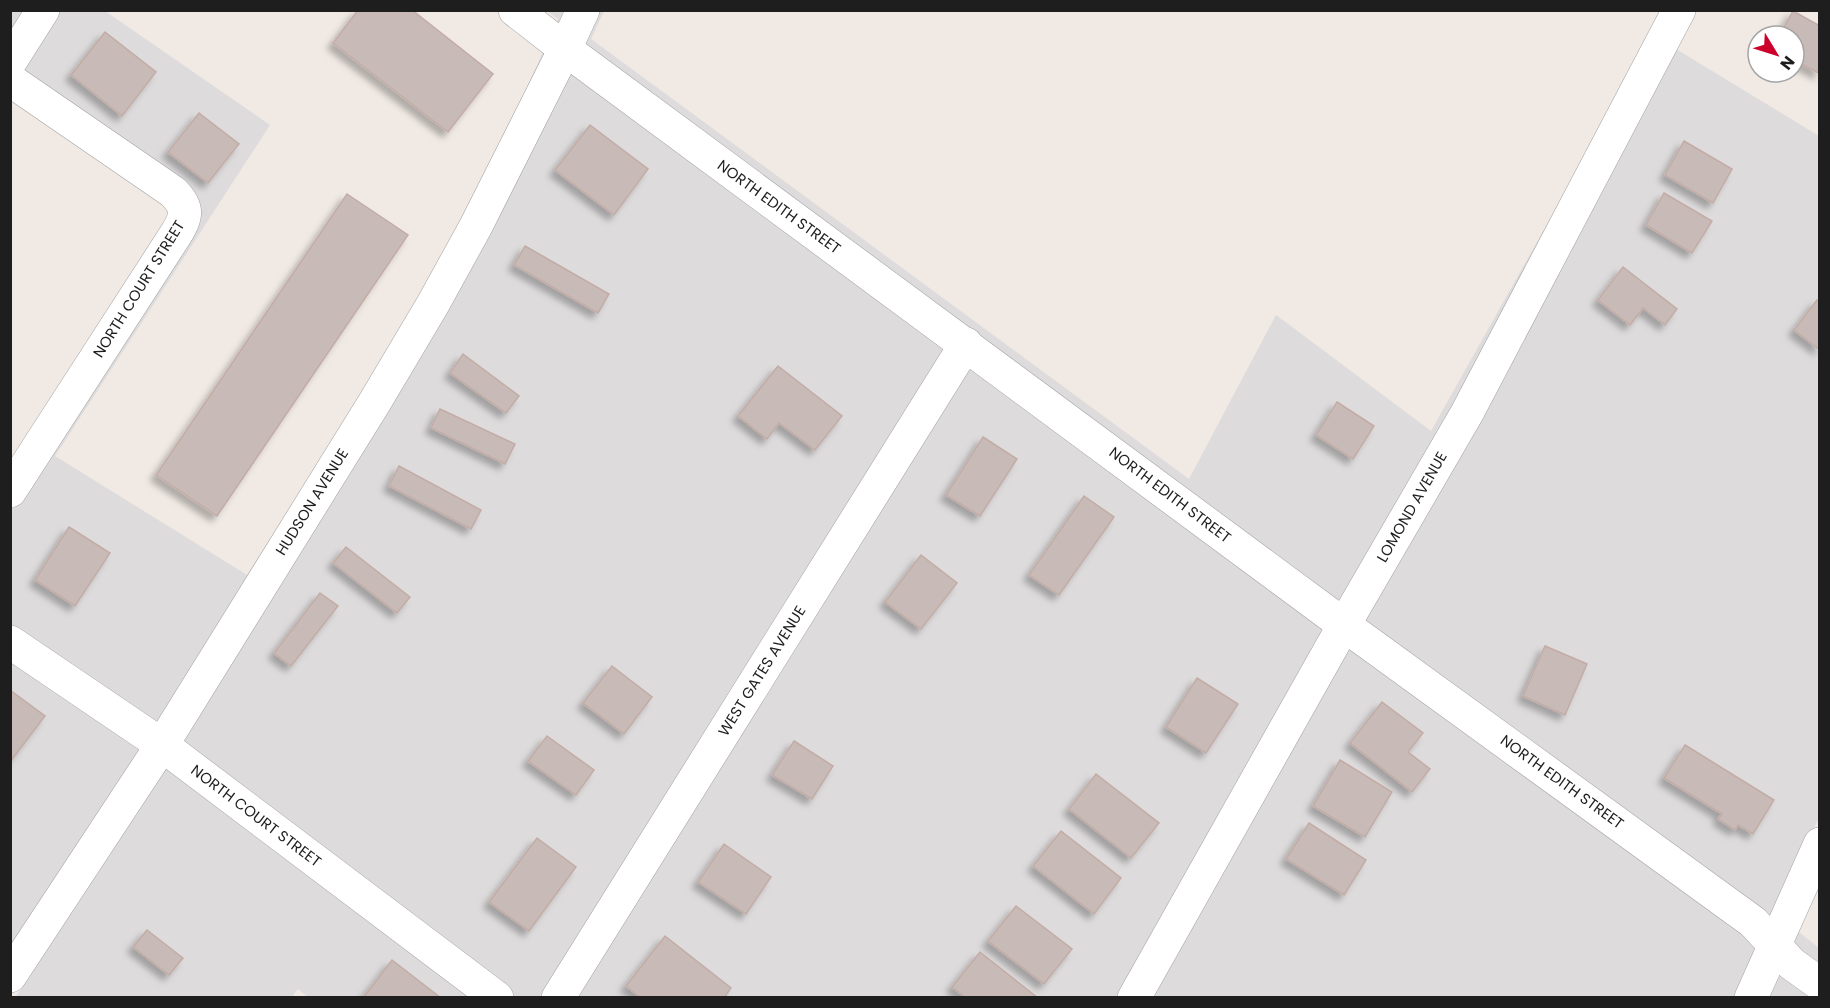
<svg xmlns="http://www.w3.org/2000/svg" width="1830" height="1008" viewBox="0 0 1830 1008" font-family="Poppins,sans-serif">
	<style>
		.residential { fill: #dddbdc }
		.building { fill: #c8bab7; stroke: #c3aca5; stroke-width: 1.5; filter: url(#shadow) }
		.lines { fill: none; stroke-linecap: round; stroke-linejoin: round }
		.minor-casing { stroke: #a2a2a2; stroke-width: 34 }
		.minor { stroke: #fff; stroke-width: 33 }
		.labels { text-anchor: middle; stroke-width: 4.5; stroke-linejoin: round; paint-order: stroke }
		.street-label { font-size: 15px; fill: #1e1e1e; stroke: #fff }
	</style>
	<defs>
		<filter id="shadow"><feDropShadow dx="-5.5" dy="5.5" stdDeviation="3" flood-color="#0004"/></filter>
	</defs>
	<rect width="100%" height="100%" fill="#f0e9e4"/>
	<path class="residential" d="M11 11H105L270 125 55 456 247 575 378 368 478 194 558 19 547 11H604L591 39 1189 479 1276 315 1431 431 1653 35 1819 136V817L1777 915 1819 948V997L309 998 298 989 291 998 16 997 35 967 11 950 10 468 171 219 168 205 11 101Z"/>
	<g class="building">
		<path d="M358 10H412L493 74 448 132 333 43Z"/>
		<path d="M1793 11 1820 26V74L1794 60V36H1779Z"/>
		<path d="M105 32 156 72 122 116 71 75Z"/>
		<path d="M199 113 239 144 208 183 168 152Z"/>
		<path d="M590 125 648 169 614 215 555 170Z"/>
		<path d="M1684 141 1732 169 1713 203 1665 175Z"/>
		<path d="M1664 193 1712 221 1692 253 1646 225Z"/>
		<path d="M347 194 408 235 217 516 156 475Z"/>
		<path d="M525 246 609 294 598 313 514 265Z"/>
		<path d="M1623 267 1677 309 1665 325 1643 308 1630 325 1598 300Z"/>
		<path d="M1817 300 1820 302V350L1794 330Z"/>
		<path d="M463 354 519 396 506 413 450 373Z"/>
		<path d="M778 366 842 416 815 450 779 423 767 439 738 416Z"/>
		<path d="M1337 402 1374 426 1353 459 1316 435Z"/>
		<path d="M440 409 515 444 505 464 431 428Z"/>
		<path d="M983 437 1017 459 980 516 946 495Z"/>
		<path d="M399 466 481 510 471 529 389 486Z"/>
		<path d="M1084 496 1114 517 1059 595 1029 575Z"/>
		<path d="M69 527 110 553 75 606 35 580Z"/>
		<path d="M346 547 410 597 397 613 333 563Z"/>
		<path d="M921 555 957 583 921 629 885 602Z"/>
		<path d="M320 593 338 606 291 666 274 653Z"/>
		<path d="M1545 646 1587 664 1565 715 1523 696Z"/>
		<path d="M612 666 652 697 624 734 583 703Z"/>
		<path d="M1197 678 1238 704 1206 753 1166 727Z"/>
		<path d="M10 690 45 716 10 762Z"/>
		<path d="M1382 702 1423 733 1408 752 1430 769 1412 792 1350 743Z"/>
		<path d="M547 736 594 770 576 795 528 761Z"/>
		<path d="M794 741 833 766 812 799 772 775Z"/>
		<path d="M1685 745 1774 800 1753 834 1738 825 1735 830 1718 819 1722 814 1664 778Z"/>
		<path d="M1340 760 1392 792 1365 837 1313 806Z"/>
		<path d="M1096 774 1159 823 1131 858 1069 809Z"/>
		<path d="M1309 823 1366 860 1344 895 1286 859Z"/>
		<path d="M1061 831 1121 878 1094 914 1033 866Z"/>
		<path d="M537 838 576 867 529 931 489 902Z"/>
		<path d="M724 844 771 877 746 914 698 882Z"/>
		<path d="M1016 906 1072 949 1044 984 988 941Z"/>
		<path d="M147 930 183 958 169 975 133 947Z"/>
		<path d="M665 936 731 988 724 998H641L626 986Z"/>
		<path d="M980 952 1038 998H966L952 987Z"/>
		<path d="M392 960 441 998H363Z"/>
	</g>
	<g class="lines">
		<g class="minor-casing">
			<g id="minor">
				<path d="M515 10 565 49 1344 625 1753 922 1792 964 1820 984"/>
				<path d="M10 62 43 10"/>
				<path d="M10 80 173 192C189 208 187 216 176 234L10 491"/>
				<path d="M10 642 162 745 497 998"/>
				<path d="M10 976 162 745 376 400 433 304 476 226 565 49 583 10"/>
				<path d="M558 998 966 344"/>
				<path d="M1134 998 1344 625 1467 413 1679 10"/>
				<path d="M1751 998 1820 844"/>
			</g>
		</g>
		<use href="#minor" class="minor"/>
	</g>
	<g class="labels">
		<g class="street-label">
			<text transform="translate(779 207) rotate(36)" y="5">NORTH EDITH STREET</text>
			<text transform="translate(139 289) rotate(-58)" y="5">NORTH COURT STREET</text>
			<text transform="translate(1170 495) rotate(37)" y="5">NORTH EDITH STREET</text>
			<text transform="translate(312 502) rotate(-58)" y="5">HUDSON AVENUE</text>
			<text transform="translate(1412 507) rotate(-60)" y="5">LOMOND AVENUE</text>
			<text transform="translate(762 671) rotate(-58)" y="5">WEST GATES AVENUE</text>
			<text transform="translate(1562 782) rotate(36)" y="5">NORTH EDITH STREET</text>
			<text transform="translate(256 816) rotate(37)" y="5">NORTH COURT STREET</text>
		</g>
	</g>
	<rect width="1830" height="1008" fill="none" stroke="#1e1e1e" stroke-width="24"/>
	<g transform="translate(1776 54) rotate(128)"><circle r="28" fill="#ffffff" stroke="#a5a5a5" stroke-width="1.5"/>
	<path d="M0-4.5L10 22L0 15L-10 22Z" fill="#cd002c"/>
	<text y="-9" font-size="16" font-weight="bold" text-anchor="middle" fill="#1e1e1e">N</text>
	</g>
</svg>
